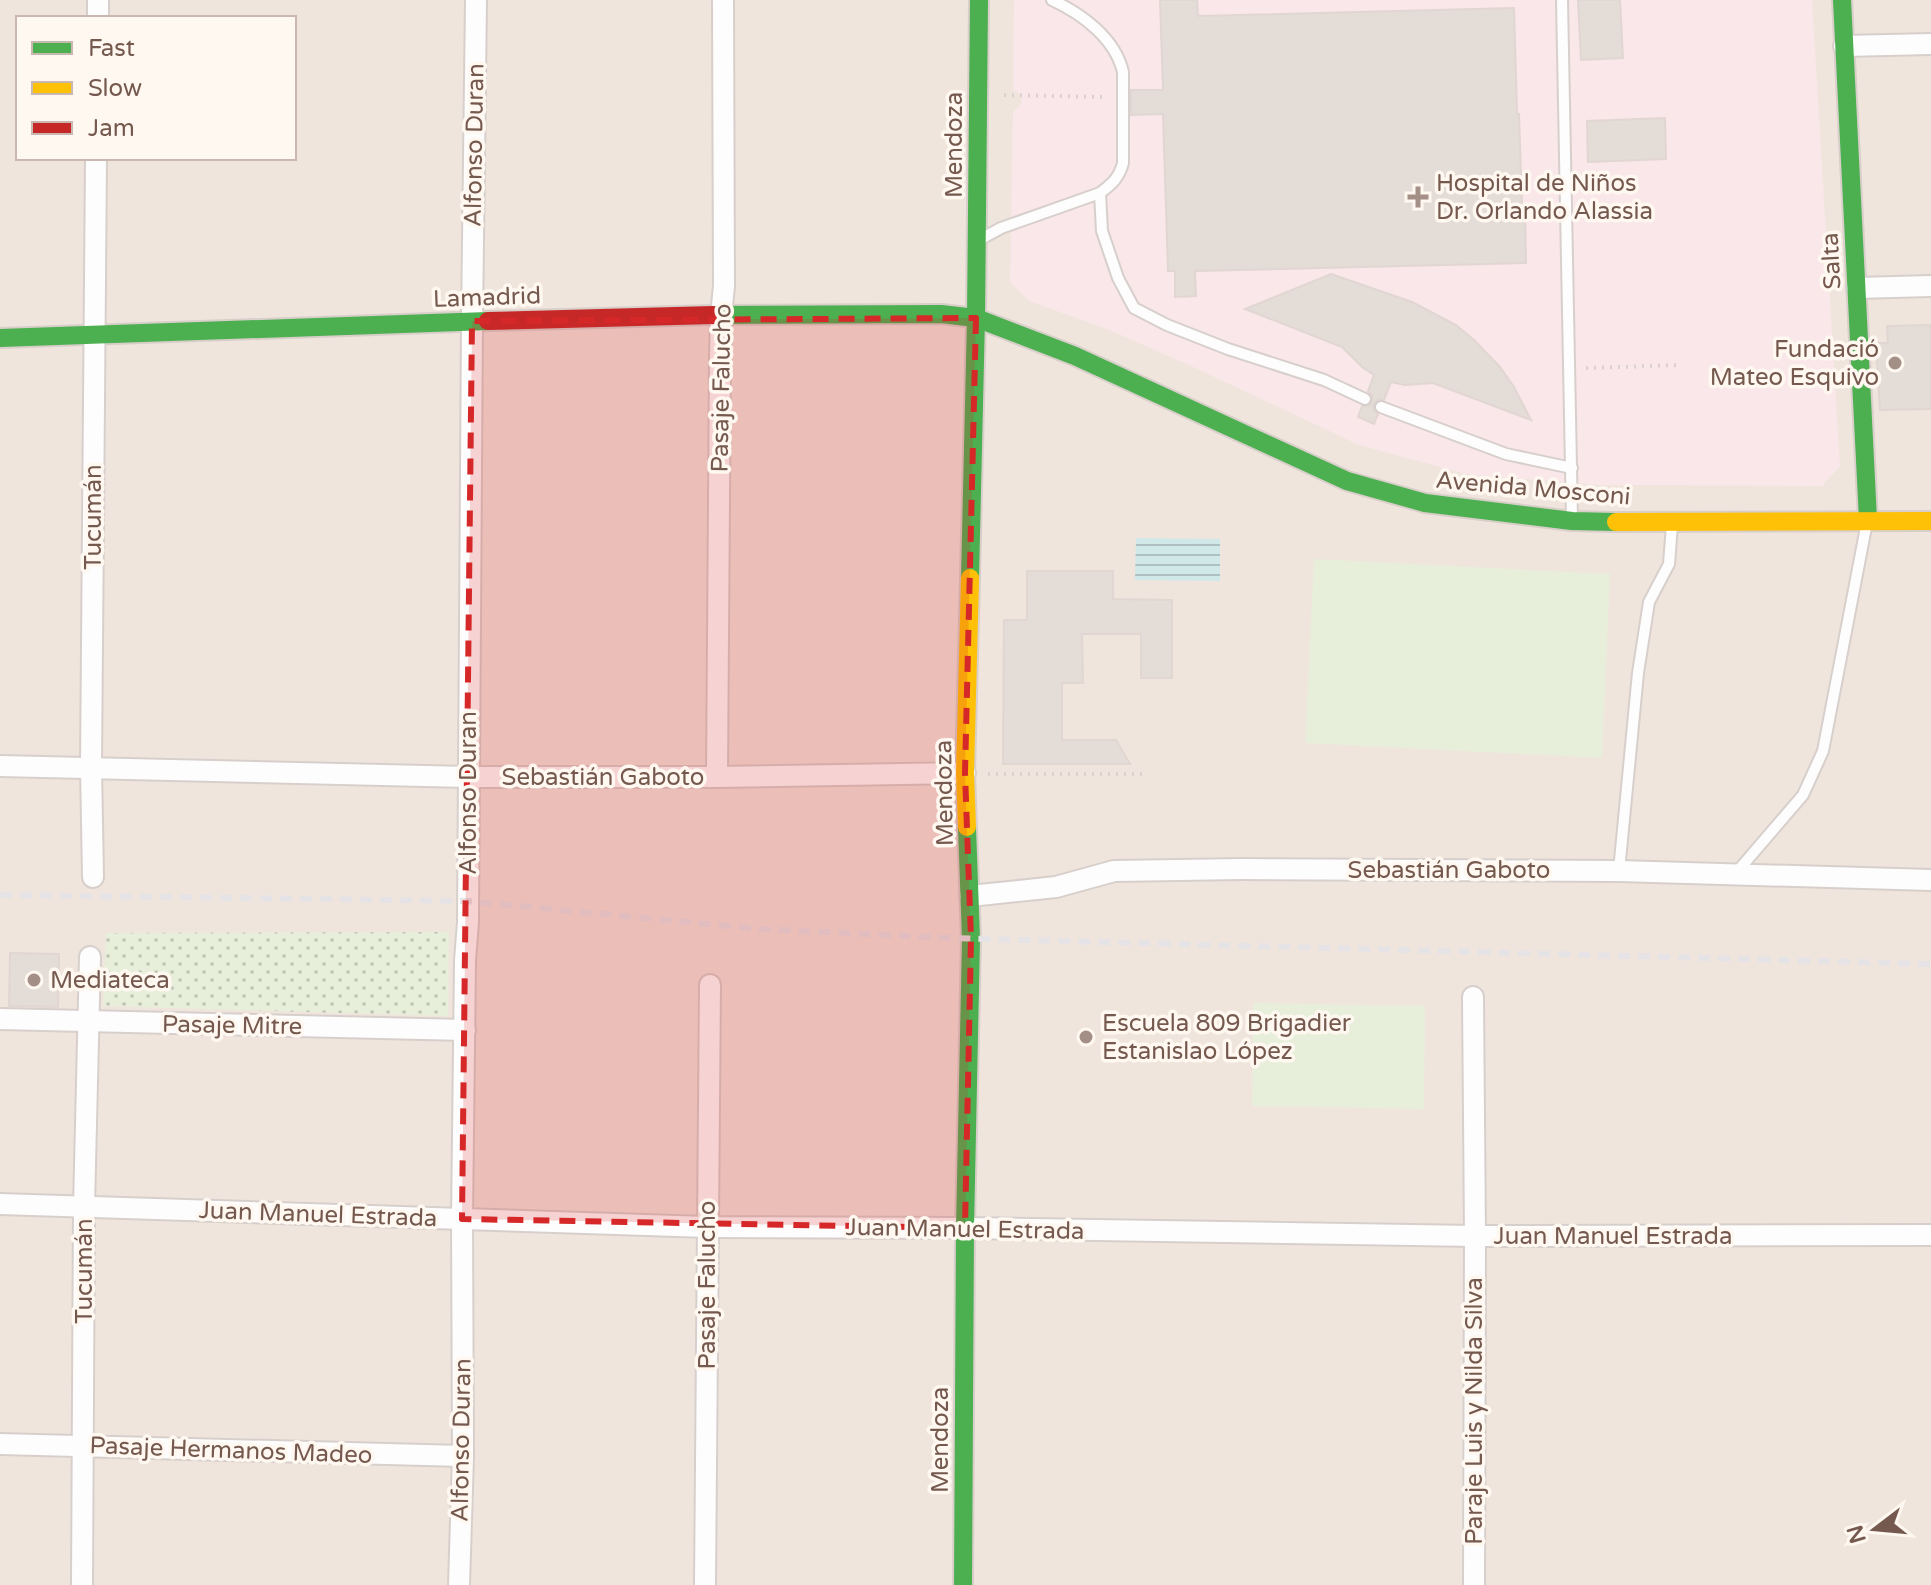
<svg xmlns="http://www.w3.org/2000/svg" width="1931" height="1585" viewBox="0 0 1931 1585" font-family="'Varela Round',sans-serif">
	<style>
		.residential { fill: #f0e5dd; fill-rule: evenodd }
		.medical { fill: #f9e7e9 }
		.park { fill: url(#park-dots) }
		.garden { fill: #e7eeda }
		.water { fill: url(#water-rules) }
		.building { fill: #e4dcd6; stroke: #e1d6d1; stroke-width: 2 }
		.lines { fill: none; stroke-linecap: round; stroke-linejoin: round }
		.lane-casing { stroke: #d7cfcb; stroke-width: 14 }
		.street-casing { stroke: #d7cfcb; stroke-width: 24 }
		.fast-casing { stroke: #d8cfca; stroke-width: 22 }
		.slow-casing { stroke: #d8cfca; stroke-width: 22 }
		.jam-casing { stroke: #d8cfca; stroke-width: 22 }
		.path { stroke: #dad2cf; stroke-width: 4; stroke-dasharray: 2 6; stroke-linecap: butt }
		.lane { stroke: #fefdfd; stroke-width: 10 }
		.street { stroke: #fefdfd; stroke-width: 20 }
		.fast { stroke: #4caf50; stroke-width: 18 }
		.slow { stroke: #ffc107; stroke-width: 18 }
		.jam { stroke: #c62828; stroke-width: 18 }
		.rail { stroke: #e5e3e6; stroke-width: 6; stroke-dasharray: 12 8; stroke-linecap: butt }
		.marked { fill: #d62828; fill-opacity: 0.2; stroke: #d62828; stroke-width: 6; stroke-dasharray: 16 10; stroke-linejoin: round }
		.poi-dot { fill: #a48f86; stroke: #fef8f1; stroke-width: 3 }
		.labels { text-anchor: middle; stroke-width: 7; stroke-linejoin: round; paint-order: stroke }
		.street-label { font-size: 24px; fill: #76594e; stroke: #fef8f1 }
		.poi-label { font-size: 24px; fill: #76594e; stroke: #fef8f1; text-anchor: start }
	</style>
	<defs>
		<pattern id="park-dots" width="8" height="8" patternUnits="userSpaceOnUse" patternTransform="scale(2)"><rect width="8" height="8" fill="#e7eeda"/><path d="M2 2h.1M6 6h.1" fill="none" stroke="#c0c4b3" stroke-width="1.8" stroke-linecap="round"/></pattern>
		<pattern id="water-rules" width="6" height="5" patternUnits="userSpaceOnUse" patternTransform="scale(2)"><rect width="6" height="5" fill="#d0e8e8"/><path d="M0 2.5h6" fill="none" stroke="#adbfbe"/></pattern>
	</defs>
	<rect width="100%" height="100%" fill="#f8f3ef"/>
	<path class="residential" d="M0 0H1931V1585H0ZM18 18H294V158H18Z"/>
	<path class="medical" d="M1014 0H1812L1840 466 1822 486 1598 485 1466 474 1359 445 1189 365 1107 329 1029 301 1010 282 1013 112 1021 104 1022 96 1013 89Z"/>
	<path class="park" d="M449 932 448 1016 103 1006 106 933Z"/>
	<g class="garden">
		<path d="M1314 559 1610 574 1602 758 1305 743Z"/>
		<path d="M1253 1003 1425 1006 1424 1109 1252 1106Z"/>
	</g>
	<path class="water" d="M1136 538 1220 539V581L1135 580Z"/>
	<g class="building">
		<path d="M1160 0H1197L1198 16 1514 8 1517 114H1519L1522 204H1525L1526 263 1195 271 1196 296 1175 297V271H1168L1163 114 1131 115V90H1163Z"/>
		<path d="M1578 0H1620L1623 58 1581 60Z"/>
		<path d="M1665 118 1666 159 1588 162 1587 121Z"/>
		<path d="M1331 274 1412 302 1456 325 1474 340 1500 367 1514 387 1531 420 1433 383 1405 385 1391 382 1384 400 1379 399 1374 404 1373 409 1378 414 1374 424 1358 417 1362 406H1369L1372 402V395L1368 391 1374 375 1362 367 1342 347 1245 309Z"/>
		<path d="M1931 325V409L1880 410 1876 343H1888L1887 326Z"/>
		<path d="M1027 571H1113V599L1172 600V678H1141V634H1082L1083 683H1062V740H1116L1130 764H1003L1004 620H1027Z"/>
		<path d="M10 953 59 954 58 1007 9 1006Z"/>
	</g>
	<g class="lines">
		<g class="lane-casing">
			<g id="lane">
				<path d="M1562 0 1572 519"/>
				<path d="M1100 193 1102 231 1118 278 1134 308 1167 325 1228 349 1324 380 1365 399"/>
				<path d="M979 240 1001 228 1100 193C1112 184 1119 178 1123 163V72C1115 38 1082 14 1052 0"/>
				<path d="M1381 407 1506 454 1572 468"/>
				<path d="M1619 871 1638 673 1649 602 1669 564 1672 525"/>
				<path d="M1736 873 1803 795 1823 751 1867 522"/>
			</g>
		</g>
		<g class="street-casing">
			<g id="street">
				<path d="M98 18V0"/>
				<path d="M1844 46 1931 44"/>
				<path d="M1857 288 1931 286"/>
				<path d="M0 766 468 777H717L965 773"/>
				<path d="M717 777 720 359 721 315 724 286 723 0"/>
				<path d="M93 877 91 767 96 158"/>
				<path d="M970 896 1056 887 1114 871 1242 869 1619 871 1931 880"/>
				<path d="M1473 997 1475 1236 1474 1585"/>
				<path d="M0 1019 465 1030"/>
				<path d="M0 1204 707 1227 965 1228 1475 1236 1931 1235"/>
				<path d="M0 1444 463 1456"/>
				<path d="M82 1585 84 1207 90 957"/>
				<path d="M459 1585 463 1456 462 1219 465 961 468 922 472 321 476 0"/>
				<path d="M705 1585 710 985"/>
			</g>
		</g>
		<g class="fast-casing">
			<g id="fast">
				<path d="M1842 0 1868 520"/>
				<path d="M713 315 941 314 976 318 1075 356 1347 481 1425 503 1572 521 1616 522"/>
				<path d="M0 338 488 321"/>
				<path d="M970 578 976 318 979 0"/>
				<path d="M963 1585 965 1228 971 939 967 827"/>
			</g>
		</g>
		<g class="slow-casing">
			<g id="slow">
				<path d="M1616 522 1931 521"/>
				<path d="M967 827 965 773 970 578"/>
			</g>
		</g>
		<g class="jam-casing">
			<path id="jam" d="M488 321 713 315"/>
		</g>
		<g class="path">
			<path d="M1004 95 1108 97"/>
			<path d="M1586 368 1679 365"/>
			<path d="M988 774H1144"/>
		</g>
		<use href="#lane" class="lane"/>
		<use href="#street" class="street"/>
		<use href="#fast" class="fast"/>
		<use href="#slow" class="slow"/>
		<use href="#jam" class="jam"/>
		<path class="rail" d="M0 895 467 901 759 929 950 938 1931 964"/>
	</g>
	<path class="marked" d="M976 318 965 773 971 939 965 1228 462 1219 472 321Z"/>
	<g class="poi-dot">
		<path d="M1414 185h8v8h8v8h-8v8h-8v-8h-8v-8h8z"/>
		<circle cx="1895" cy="363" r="8"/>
		<circle cx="34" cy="980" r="8"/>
		<circle cx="1086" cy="1037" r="8"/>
	</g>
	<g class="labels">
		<g class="street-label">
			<text transform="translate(474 145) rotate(-89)" y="8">Alfonso Duran</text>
			<text transform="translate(954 145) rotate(-90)" y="8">Mendoza</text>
			<text transform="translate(1831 261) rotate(-93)" y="8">Salta</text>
			<text transform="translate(487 297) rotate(-2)" y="8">Lamadrid</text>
			<text transform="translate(721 388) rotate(-89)" y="8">Pasaje Falucho</text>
			<text transform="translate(1533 488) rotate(5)" y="8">Avenida Mosconi</text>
			<text transform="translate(93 517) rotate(-90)" y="8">Tucumán</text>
			<text x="603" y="785">Sebastián Gaboto</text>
			<text transform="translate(468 793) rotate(-90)" y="8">Alfonso Duran</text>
			<text transform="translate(944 793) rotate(-91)" y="8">Mendoza</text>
			<text x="1449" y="878">Sebastián Gaboto</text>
			<text transform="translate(232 1025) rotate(1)" y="8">Pasaje Mitre</text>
			<text transform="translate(318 1214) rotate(2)" y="8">Juan Manuel Estrada</text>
			<text transform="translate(965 1229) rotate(1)" y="8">Juan Manuel Estrada</text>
			<text x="1613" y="1244">Juan Manuel Estrada</text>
			<text transform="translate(84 1271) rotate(-90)" y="8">Tucumán</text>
			<text transform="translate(707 1285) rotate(-90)" y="8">Pasaje Falucho</text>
			<text transform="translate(1474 1411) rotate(-90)" y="8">Paraje Luis y Nilda Silva</text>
			<text transform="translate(461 1440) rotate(-89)" y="8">Alfonso Duran</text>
			<text transform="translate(940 1440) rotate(-90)" y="8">Mendoza</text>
			<text transform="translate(231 1450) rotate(2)" y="8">Pasaje Hermanos Madeo</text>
		</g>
		<g class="poi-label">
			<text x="1436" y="191">Hospital de Niños<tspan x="1436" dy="28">Dr. Orlando Alassia</tspan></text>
			<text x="1879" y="357" text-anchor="end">Fundació<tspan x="1879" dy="28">Mateo Esquivo</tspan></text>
			<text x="50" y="988">Mediateca</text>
			<text x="1102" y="1031">Escuela 809 Brigadier<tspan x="1102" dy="28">Estanislao López</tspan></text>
		</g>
	</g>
	<rect x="16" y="16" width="280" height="144" fill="#fef8f1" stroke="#c8b8b0" stroke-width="2"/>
	<rect x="32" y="42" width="40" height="12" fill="#4caf50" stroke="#c8b8b0" stroke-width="2"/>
	<text x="88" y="56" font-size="24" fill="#76594e">Fast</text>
	<rect x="32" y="82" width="40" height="12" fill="#ffc107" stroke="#c8b8b0" stroke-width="2"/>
	<text x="88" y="96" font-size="24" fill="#76594e">Slow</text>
	<rect x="32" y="122" width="40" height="12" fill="#c62828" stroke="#c8b8b0" stroke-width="2"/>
	<text x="88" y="136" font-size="24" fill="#76594e">Jam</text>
	<g transform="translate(1875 1529) rotate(254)" stroke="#fef8f1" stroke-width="6" paint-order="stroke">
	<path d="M0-6L14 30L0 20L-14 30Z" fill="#76594e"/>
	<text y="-12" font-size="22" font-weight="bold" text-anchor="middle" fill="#76594e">N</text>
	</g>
</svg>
